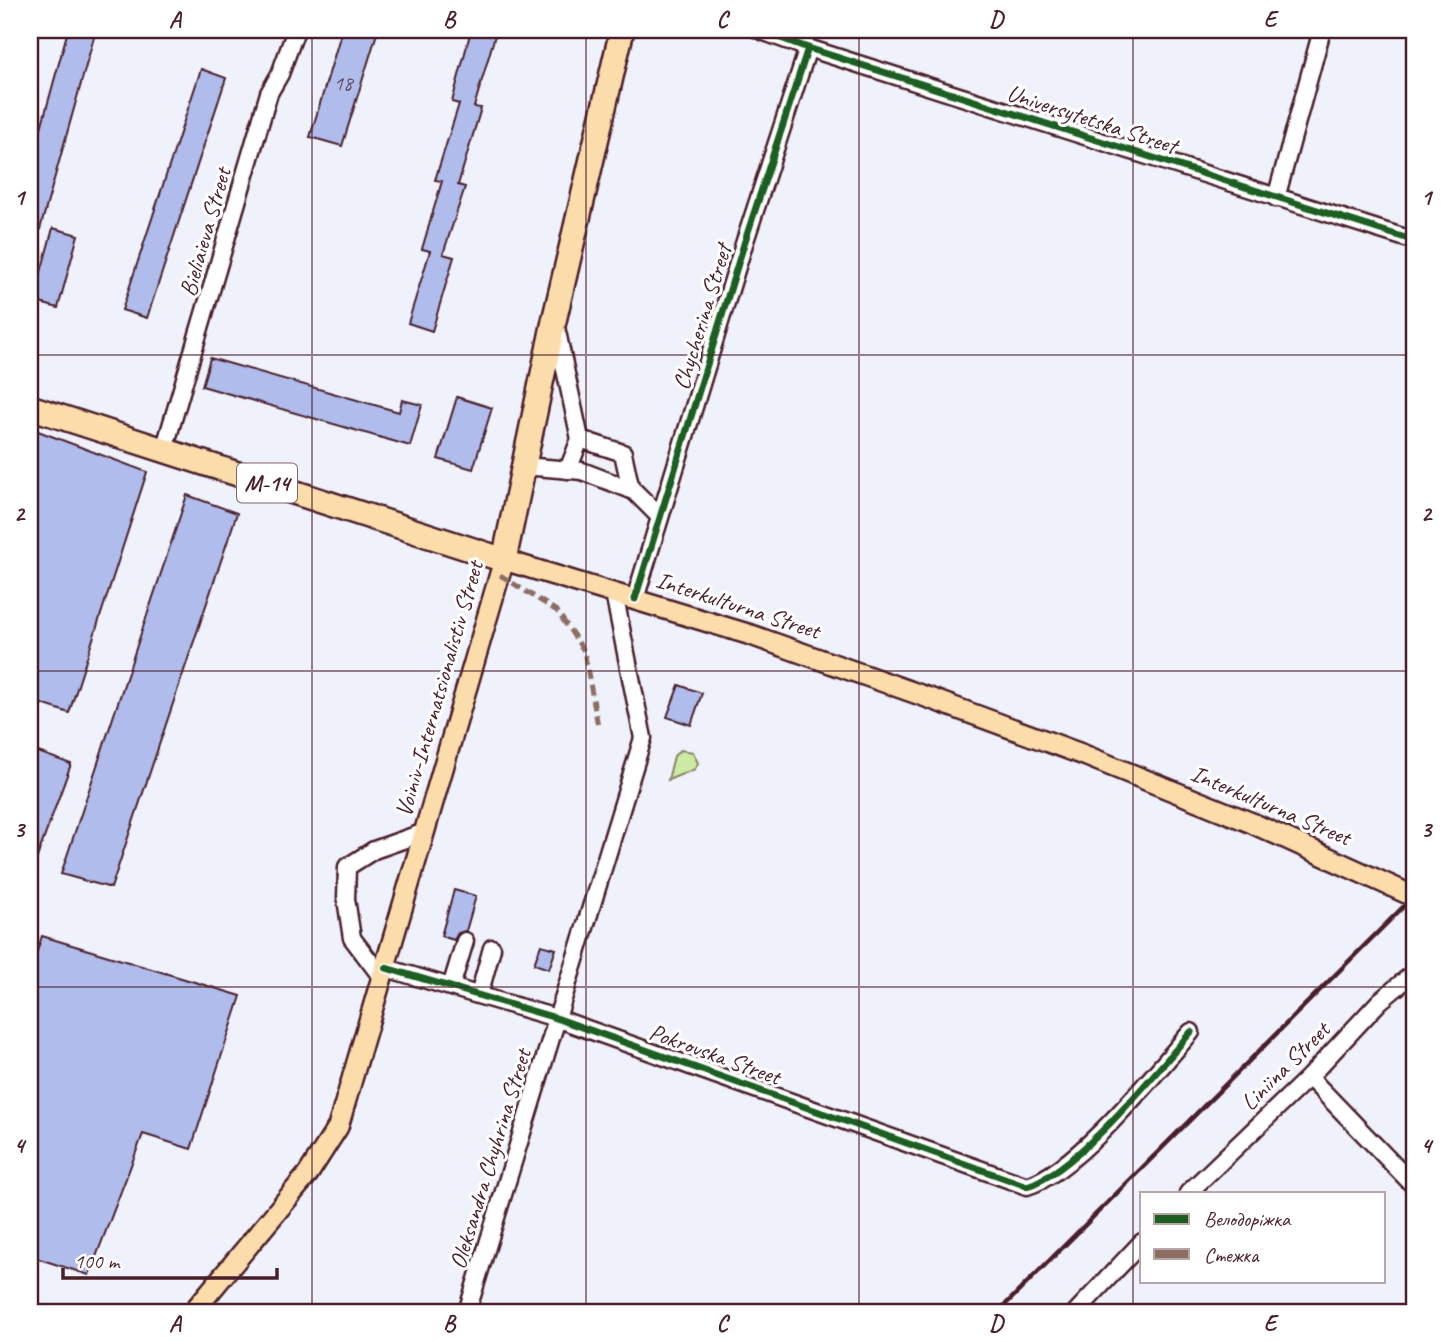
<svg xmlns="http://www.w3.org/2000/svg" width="1445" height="1342" viewBox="0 0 1445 1342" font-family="Caveat,sans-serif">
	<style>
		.green { fill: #cceaa2; stroke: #8b8466; stroke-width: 2 }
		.building { fill: #afbcec; stroke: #4a1f2b; stroke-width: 2 }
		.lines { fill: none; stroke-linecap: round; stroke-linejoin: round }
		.minor-casing { stroke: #4a1f2b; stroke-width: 21 }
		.major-casing { stroke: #4a1f2b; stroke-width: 24 }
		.highway-casing { stroke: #4a1f2b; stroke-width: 28 }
		.minor { stroke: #fff; stroke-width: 16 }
		.major { stroke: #fbddab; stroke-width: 19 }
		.highway { stroke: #fbddab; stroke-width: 23 }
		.rail { stroke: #4a1f2b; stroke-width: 4.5 }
		.major-bridge-casing { stroke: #4a1f2b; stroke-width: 24; stroke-linecap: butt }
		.major-bridge { stroke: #fbddab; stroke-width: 19 }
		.quiet { stroke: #8d6e63; stroke-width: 5; stroke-dasharray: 10 5; stroke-linecap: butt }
		.cycleway-casing { stroke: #fff; stroke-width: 11 }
		.cycleway { stroke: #1b5e20; stroke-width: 7 }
		.grid { fill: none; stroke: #4a1f2b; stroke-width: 2; stroke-opacity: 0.55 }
		.labels { text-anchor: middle; stroke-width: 6; stroke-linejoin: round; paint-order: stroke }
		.number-label { font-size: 21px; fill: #63465b }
		.shield { fill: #fff; stroke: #80626b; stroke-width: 2 }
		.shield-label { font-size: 23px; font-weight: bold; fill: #4a1f2b }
		.street-label { font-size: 24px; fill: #4a1f2b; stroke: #fff }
		.neatline { fill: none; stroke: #4a1f2b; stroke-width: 2.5 }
		.grid-label { font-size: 23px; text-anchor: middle; font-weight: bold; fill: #4a1f2b }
	</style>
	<rect width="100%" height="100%" fill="#eff2fb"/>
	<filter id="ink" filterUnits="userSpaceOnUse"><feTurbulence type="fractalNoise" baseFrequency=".0143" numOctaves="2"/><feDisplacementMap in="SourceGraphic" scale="14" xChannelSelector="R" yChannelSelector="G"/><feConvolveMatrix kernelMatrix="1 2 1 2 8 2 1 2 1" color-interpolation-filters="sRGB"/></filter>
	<g filter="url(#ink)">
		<path class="green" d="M680 750 693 752 698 763 695 769 668 780 674 756Z"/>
		<g class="building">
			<path d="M68 30H96L39 233 30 230V168Z"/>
			<path d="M342 30H378L342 146 310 137Z"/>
			<path d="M471 30 496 32 474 107 481 108 458 185 465 187 443 254 454 257 432 331 408 323 430 251 422 249 442 181 435 180 459 104 452 102Z"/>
			<path d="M201 69 226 78 147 318 122 310Z"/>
			<path d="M53 228 78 235 58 308 33 301Z"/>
			<path d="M210 358 399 412 402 400 422 405 410 446 202 386Z"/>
			<path d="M457 397 492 408 473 469 438 459Z"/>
			<path d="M30 428 147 472 69 713 30 700Z"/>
			<path d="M187 495 237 513 111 888 61 874Z"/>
			<path d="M679 685 702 693 691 725 667 717Z"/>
			<path d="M30 749 71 764 31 874H30Z"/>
			<path d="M454 890 476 896 466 931 458 933 454 940 441 936Z"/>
			<path d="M42 936 241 996 191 1149 143 1134 89 1275 30 1256V973Z"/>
			<path d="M541 945 556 949 549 969 534 964Z"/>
		</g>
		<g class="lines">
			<g class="minor-casing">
				<g id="minor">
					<path d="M759 30 808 48 1415 241"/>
					<path d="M1276 198 1322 30"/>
					<path d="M556 327 580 439 568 470"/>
					<path d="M580 439 623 453 631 490"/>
					<path d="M164 450 269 93 280 74 296 30"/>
					<path d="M524 466 582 471 634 491 660 517"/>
					<path d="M635 599 744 244 808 48"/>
					<path d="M386 968 556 1018 1027 1186C1076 1172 1156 1072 1191 1032"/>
					<path d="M383 979 352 938 346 899 347 867 374 850 425 832"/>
					<path d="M451 987 465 941"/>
					<path d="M479 995 492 948"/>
					<path d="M1309 1077 1415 1187"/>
					<path d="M1188 1193 1309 1077 1380 1001 1415 972"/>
					<path d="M467 1312 643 738 614 593"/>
					<path d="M1076 1312 1142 1242"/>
				</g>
			</g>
			<g class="major-casing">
				<path id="major" d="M193 1312 308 1174 338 1127 504 560 751 635 929 698"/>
			</g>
			<g class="highway-casing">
				<path id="highway" d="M30 407 504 560 554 321 622 30"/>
			</g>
			<use href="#minor" class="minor"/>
			<use href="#major" class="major"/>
			<use href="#highway" class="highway"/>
			<path class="rail" d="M998 1312 1415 895"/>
			<g class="major-bridge-casing">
				<path id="major-bridge" d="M929 698 1084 755 1252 823 1415 897"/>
			</g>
			<use href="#major-bridge" class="major-bridge"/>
			<path class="quiet" d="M500 575 557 611 584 651 598 726"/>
			<g class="cycleway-casing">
				<g id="cycleway">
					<path d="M759 30 808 48 1415 241"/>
					<path d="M635 599 744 244 808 48"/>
					<path d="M386 968 556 1018 1027 1186C1076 1172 1156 1072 1191 1032"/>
				</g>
			</g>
			<use href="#cycleway" class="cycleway"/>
		</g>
	</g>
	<path class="grid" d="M312 30V1312M586 30V1312M859 30V1312M1133 30V1312M30 355H1415M30 671H1415M30 987H1415"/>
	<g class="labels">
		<g class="number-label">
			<text x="343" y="90">18</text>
		</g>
		<rect class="shield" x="237" y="463.5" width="60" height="39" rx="5"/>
		<g class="shield-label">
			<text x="267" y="491">М-14</text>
		</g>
		<g class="street-label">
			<text transform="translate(1092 119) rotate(18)" y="8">Universytetska Street</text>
			<text transform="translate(205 232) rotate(-74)" y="8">Bieliaieva Street</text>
			<text transform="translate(702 317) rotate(-73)" y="8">Chycherina Street</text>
			<text transform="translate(738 605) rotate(18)" y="8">Interkulturna Street</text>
			<text transform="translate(439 689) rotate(-74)" y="8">Voiniv-Internatsionalistiv Street</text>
			<text transform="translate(1271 805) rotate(23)" y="8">Interkulturna Street</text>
			<text transform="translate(715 1054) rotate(20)" y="8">Pokrovska Street</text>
			<text transform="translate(1285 1066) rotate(-45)" y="8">Liniina Street</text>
			<text transform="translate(490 1159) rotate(-73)" y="8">Oleksandra Chyhrina Street</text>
		</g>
	</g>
	<rect width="1445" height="1342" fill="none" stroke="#fff" stroke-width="77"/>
	<rect x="1140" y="1192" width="245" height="91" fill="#ffffff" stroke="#b7a5aa" stroke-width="2"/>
	<rect x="1154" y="1214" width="35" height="10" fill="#1b5e20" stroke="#b7a5aa" stroke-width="2"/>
	<text x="1204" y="1226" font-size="21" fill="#4a1f2b">Велодоріжка</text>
	<rect x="1154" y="1249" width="35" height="10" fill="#8d6e63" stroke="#b7a5aa" stroke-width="2"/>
	<text x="1204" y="1262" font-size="21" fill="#4a1f2b">Стежка</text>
	<path d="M63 1268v10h214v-10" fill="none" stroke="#4a1f2b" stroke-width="3.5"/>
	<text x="74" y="1268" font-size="21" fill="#4a1f2b" stroke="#ffffff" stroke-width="5" paint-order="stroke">100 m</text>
	<rect x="38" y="38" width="1368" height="1266" class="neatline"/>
	<g class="grid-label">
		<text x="175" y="27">A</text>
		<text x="449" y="27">B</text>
		<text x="722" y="27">C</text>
		<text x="996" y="27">D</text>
		<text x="1270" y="27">E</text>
		<text x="19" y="205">1</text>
		<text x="1426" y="205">1</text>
		<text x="19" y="521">2</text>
		<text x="1426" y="521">2</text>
		<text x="19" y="837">3</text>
		<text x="1426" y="837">3</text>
		<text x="19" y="1153">4</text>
		<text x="1426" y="1153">4</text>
		<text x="175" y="1331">A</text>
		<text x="449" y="1331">B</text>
		<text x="722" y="1331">C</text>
		<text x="996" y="1331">D</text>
		<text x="1270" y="1331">E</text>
	</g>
</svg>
